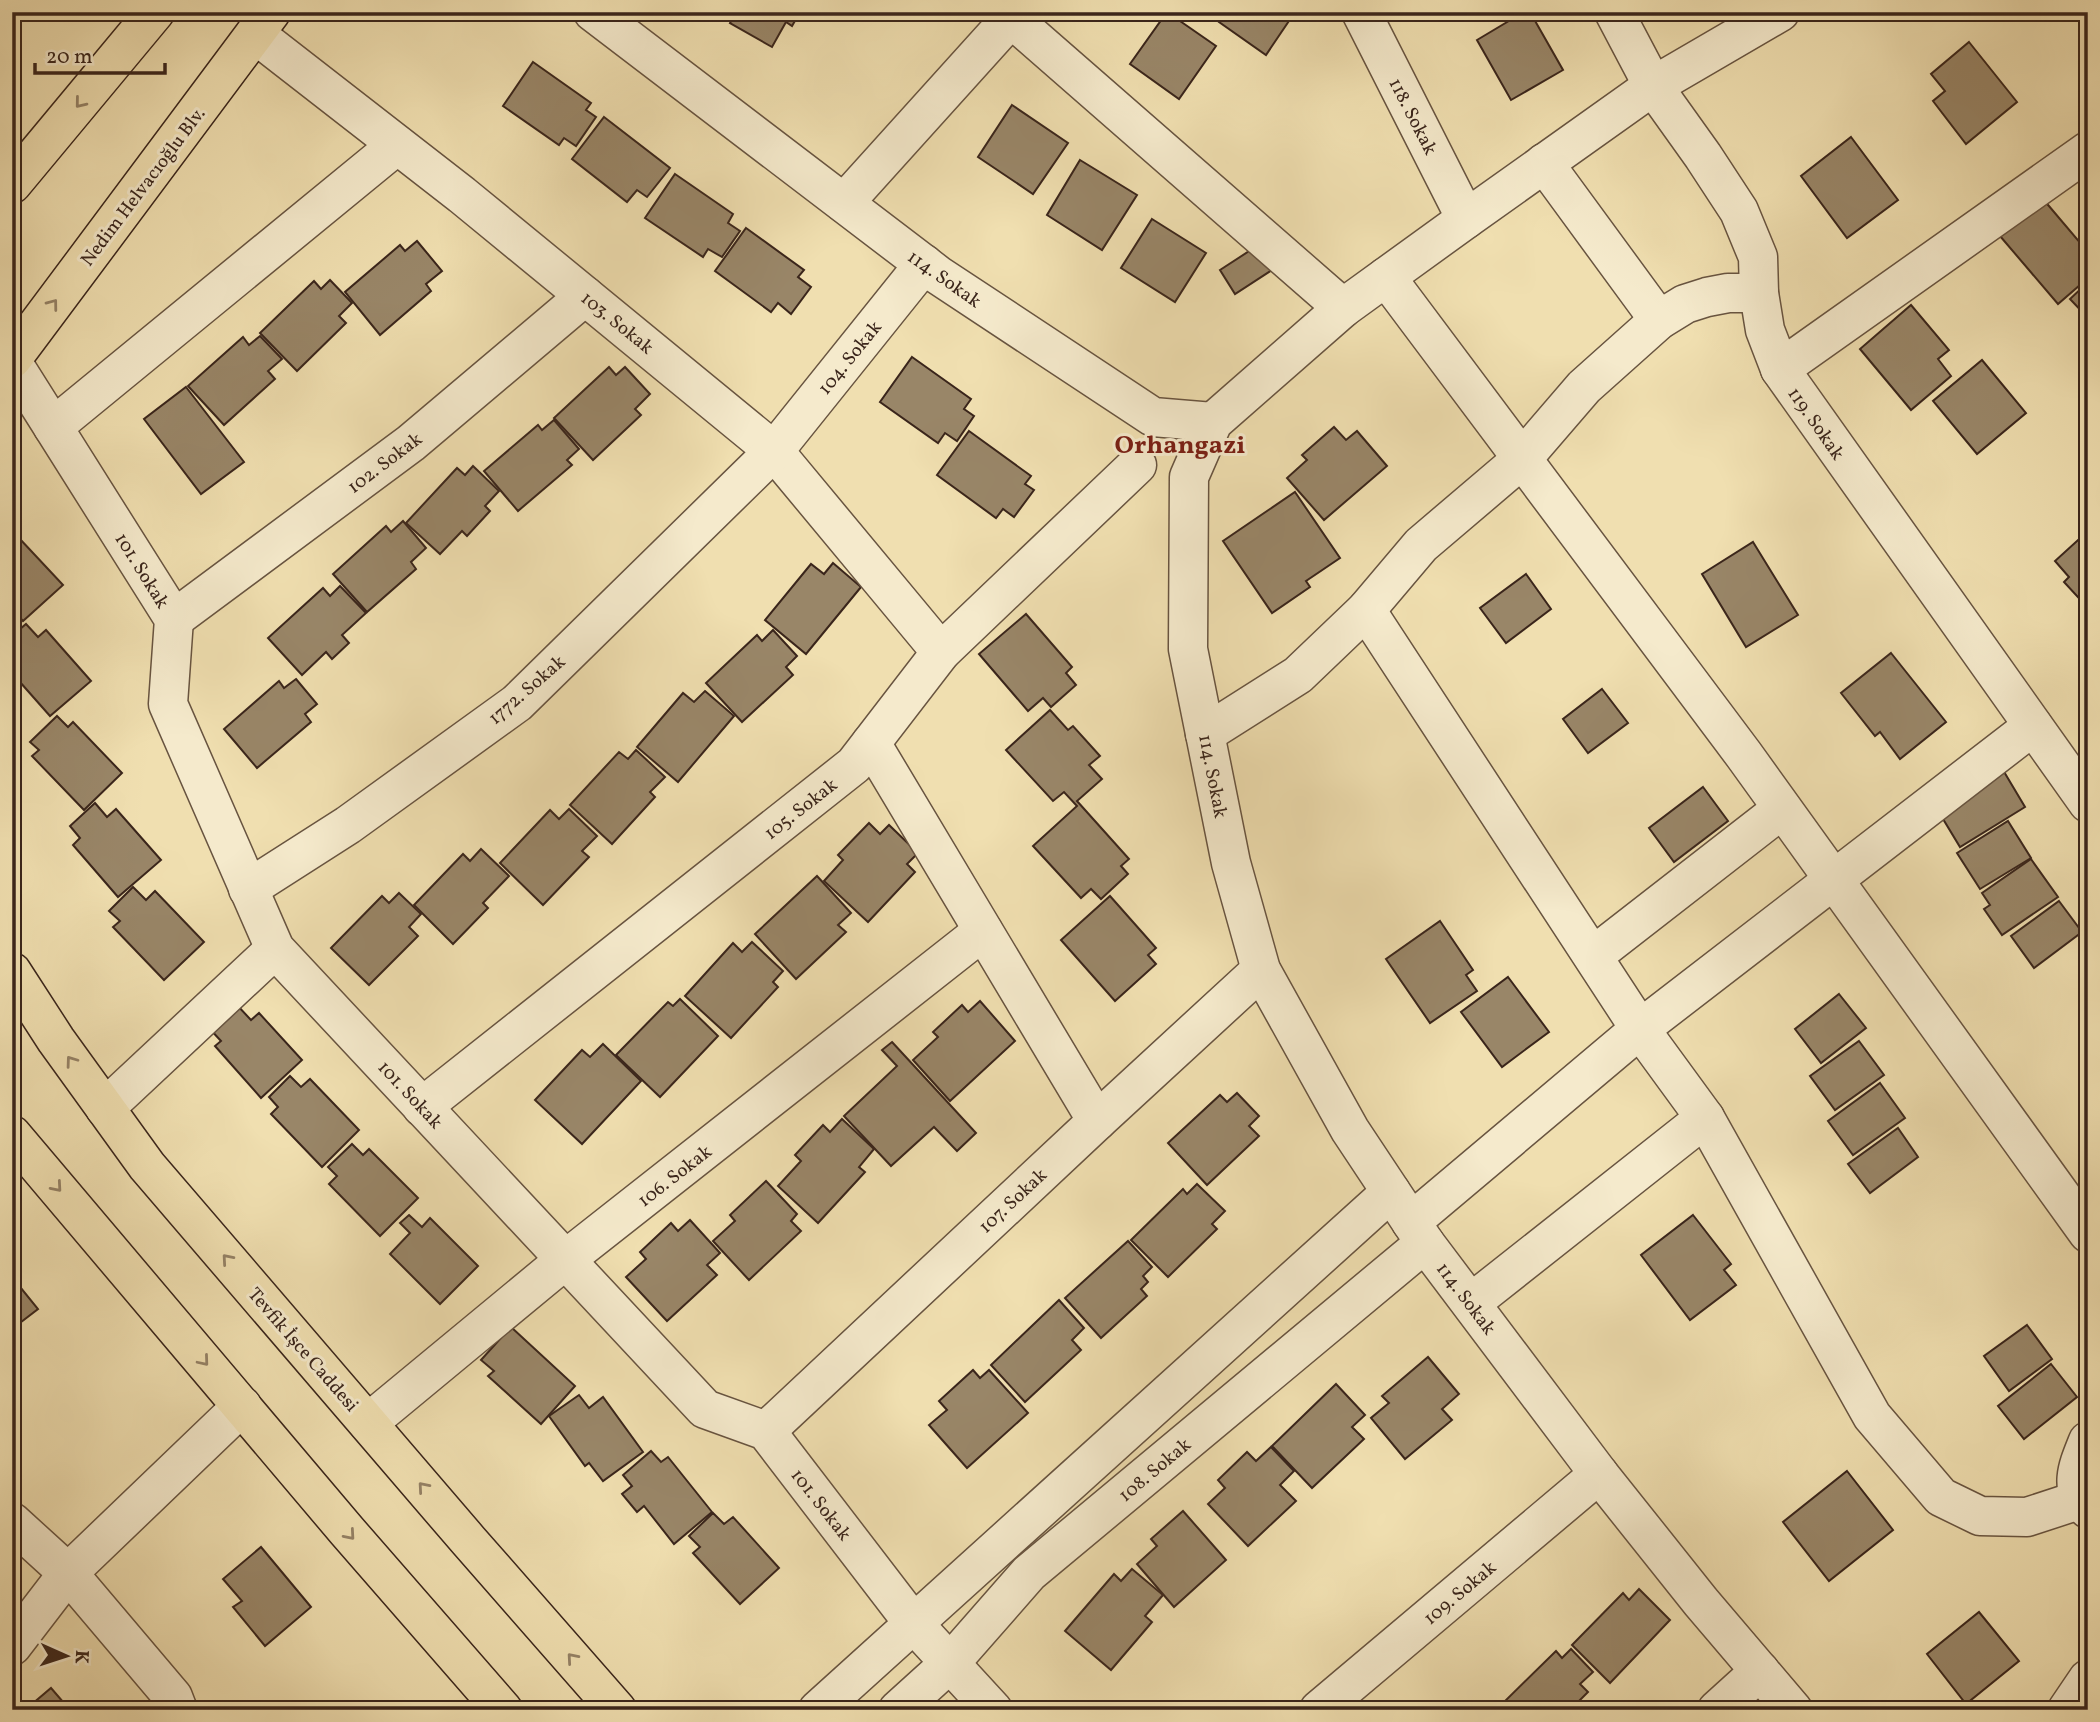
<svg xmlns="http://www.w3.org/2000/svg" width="2100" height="1722" viewBox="0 0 2100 1722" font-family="Vollkorn,serif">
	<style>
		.building { fill: #998668; stroke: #3a251b; stroke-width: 2 }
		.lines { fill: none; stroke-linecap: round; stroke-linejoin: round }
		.minor-casing { stroke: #685440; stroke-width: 41 }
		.major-casing { stroke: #3a251b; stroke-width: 41 }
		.minor { stroke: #f5eacc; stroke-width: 38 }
		.major { stroke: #f0dfb0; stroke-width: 38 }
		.oneway { stroke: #958266 }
		.labels { text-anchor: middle; stroke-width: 6; stroke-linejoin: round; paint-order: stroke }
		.street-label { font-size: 19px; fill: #3a251b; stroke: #f5eacc }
		.district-label { font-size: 26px; font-weight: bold; fill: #7a1f14; stroke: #f5eacc }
	</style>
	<rect width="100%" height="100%" fill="#f0dfb0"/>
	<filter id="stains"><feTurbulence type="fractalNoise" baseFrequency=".00286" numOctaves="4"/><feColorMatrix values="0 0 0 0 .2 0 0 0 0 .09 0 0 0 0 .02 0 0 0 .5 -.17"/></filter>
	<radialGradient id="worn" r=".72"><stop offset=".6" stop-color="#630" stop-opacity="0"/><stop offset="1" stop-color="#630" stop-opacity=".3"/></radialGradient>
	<g class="building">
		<path d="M736 12H800L792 26 786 22 772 47 730 23Z"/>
		<path d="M1167 12 1216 46 1179 99 1130 64Z"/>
		<path d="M1226 12H1295L1266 55 1219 22Z"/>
		<path d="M1524 12H1530L1563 70 1511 100 1477 40Z"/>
		<path d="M1969 42 2017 102 1966 144 1933 101 1945 91 1931 74Z"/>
		<path d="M533 62 591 103 586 110 596 117 576 146 564 138 559 145 503 106Z"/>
		<path d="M1012 105 1068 143 1033 194 978 157Z"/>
		<path d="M604 117 670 168 647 197 637 190 627 202 572 159Z"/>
		<path d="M1851 137 1898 200 1847 238 1801 176Z"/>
		<path d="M1080 160 1137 195 1102 250 1047 215Z"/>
		<path d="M675 174 733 214 728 223 740 231 722 257 708 249 703 257 645 218Z"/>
		<path d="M2043 199 2088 252V278L2058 304 2000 236Z"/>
		<path d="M1152 219 1206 253 1175 302 1121 268Z"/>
		<path d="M746 228 804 270 798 277 811 287 791 314 778 303 771 312 715 271Z"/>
		<path d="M417 241 442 271 426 284 431 291 380 335 345 292 400 245 405 251Z"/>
		<path d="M1260 244 1275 268 1235 294 1220 270Z"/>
		<path d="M330 280 352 303 339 316 346 323 297 371 260 333 314 281 321 289Z"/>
		<path d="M2088 282V318L2070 299Z"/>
		<path d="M1911 305 1949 350 1938 359 1951 376 1911 410 1860 349Z"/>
		<path d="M260 336 282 359 268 371 275 379 224 425 188 386 243 337 249 345Z"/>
		<path d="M912 357 971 399 964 409 974 416 957 441 945 433 938 443 880 402Z"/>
		<path d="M1982 360 2026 413 1977 454 1933 401Z"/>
		<path d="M609 367 616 375 625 367 650 394 635 409 641 415 593 460 554 418Z"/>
		<path d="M186 387 244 462 201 494 144 419Z"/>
		<path d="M554 420 579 449 567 460 572 465 518 511 484 471 538 425 542 430Z"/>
		<path d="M1334 427 1346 440 1357 431 1387 466 1324 520 1287 478 1307 460 1302 455Z"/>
		<path d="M969 431 1031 476 1025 484 1034 490 1014 517 1003 509 996 518 937 475Z"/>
		<path d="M473 466 499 491 485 506 490 511 467 536 462 531 440 554 406 523 457 468 465 475Z"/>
		<path d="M1295 492 1340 558 1306 581 1310 587 1272 613 1223 541Z"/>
		<path d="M403 521 426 548 411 562 416 569 367 612 333 574 386 526 391 532Z"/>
		<path d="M2088 531V608L2064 582 2069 577 2055 561Z"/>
		<path d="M19 538 63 585 23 621 12 609V541L14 543Z"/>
		<path d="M1753 542 1798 615 1746 647 1702 574Z"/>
		<path d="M833 563 861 587 806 654 765 620 811 564 824 574Z"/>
		<path d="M1526 574 1551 609 1506 643 1480 608Z"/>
		<path d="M340 586 366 613 342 635 349 643 332 659 326 652 302 675 268 638 323 588 330 596Z"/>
		<path d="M1026 614 1072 667 1066 673 1076 685 1051 707 1043 698 1028 711 979 654Z"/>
		<path d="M26 624 38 637 46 630 91 681 50 716 12 673V636Z"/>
		<path d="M773 630 797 656 786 667 793 675 742 722 706 683 757 635 762 641Z"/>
		<path d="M1891 653 1946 722 1900 759 1880 732 1875 736 1841 693Z"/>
		<path d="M296 679 317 704 305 714 311 722 257 768 224 729 279 681 284 688Z"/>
		<path d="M1602 689 1628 723 1588 753 1563 719Z"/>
		<path d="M705 691 734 716 678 782 637 747 683 693 694 702Z"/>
		<path d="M1050 710 1068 730 1073 726 1100 756 1089 765 1102 779 1077 801 1129 859 1121 866 1128 874 1101 899 1091 889 1081 898 1033 846 1077 806 1064 792 1053 801 1006 750Z"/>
		<path d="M57 716 68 727 73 722 122 773 84 810 32 756 39 750 30 742Z"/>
		<path d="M636 750 665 777 650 792 655 797 612 844 570 805 619 752 628 759Z"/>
		<path d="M2000 765 2025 807 1960 847 1934 804Z"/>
		<path d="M1703 787 1728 821 1674 862 1649 828Z"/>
		<path d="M95 803 107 817 116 809 161 860 118 897 73 845 80 838 70 826Z"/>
		<path d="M569 809 597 836 582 851 589 857 543 905 500 863 550 810 559 819Z"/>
		<path d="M2008 821 2031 858 1980 889 1957 853Z"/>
		<path d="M869 823 880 834 889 825 918 853 907 864 915 872 868 922 824 881 843 860 838 855Z"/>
		<path d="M481 849 509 876 483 903 488 908 453 944 414 905 463 854 470 861Z"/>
		<path d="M2031 859 2058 897 2002 935 1984 909 1990 905 1982 893Z"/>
		<path d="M817 876 851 913 838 925 846 932 796 979 755 934Z"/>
		<path d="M133 887 146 900 155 891 204 942 164 980 113 927 120 921 109 911Z"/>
		<path d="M399 893 421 914 409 927 418 936 369 985 331 948 382 896 389 903Z"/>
		<path d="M1110 896 1156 948 1148 955 1156 964 1115 1001 1061 940Z"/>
		<path d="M2059 901 2082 932 2034 968 2011 936Z"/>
		<path d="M1440 921 1473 970 1466 975 1477 991 1430 1023 1386 959Z"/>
		<path d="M752 942 783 971 773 982 778 987 731 1038 685 996 733 943 742 952Z"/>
		<path d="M1508 977 1549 1032 1502 1067 1461 1012Z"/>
		<path d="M1839 994 1866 1028 1821 1063 1795 1029Z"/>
		<path d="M680 999 718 1036 660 1097 616 1055 668 1002 673 1006Z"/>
		<path d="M980 1001 1015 1041 950 1101 913 1060 938 1037 933 1032 962 1005 968 1012Z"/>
		<path d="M236 1004 251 1020 259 1013 302 1060 261 1098 215 1046 221 1041 209 1028Z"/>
		<path d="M1859 1041 1884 1075 1835 1110 1810 1076Z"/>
		<path d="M892 1042 976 1133 957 1151 934 1127 891 1166 844 1116 897 1066 882 1050Z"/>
		<path d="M603 1044 641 1081 582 1144 535 1100 582 1050 590 1057Z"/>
		<path d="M290 1076 301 1087 310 1079 359 1130 322 1167 271 1114 278 1107 269 1097Z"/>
		<path d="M1880 1083 1905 1118 1853 1155 1828 1121Z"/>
		<path d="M1237 1093 1259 1116 1249 1126 1259 1136 1207 1185 1168 1143 1220 1095 1227 1102Z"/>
		<path d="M842 1119 874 1149 859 1167 865 1172 818 1223 778 1186 801 1161 795 1155 823 1125 830 1132Z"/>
		<path d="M1898 1128 1918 1157 1870 1193 1848 1164Z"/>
		<path d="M352 1144 363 1155 369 1149 418 1198 380 1236 329 1184 337 1176 328 1167Z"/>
		<path d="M766 1181 797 1214 791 1221 801 1231 749 1280 713 1241 735 1221 730 1215Z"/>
		<path d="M1197 1184 1225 1211 1212 1224 1217 1229 1168 1277 1131 1240 1183 1189 1187 1194Z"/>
		<path d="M409 1215 422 1227 430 1218 478 1266 440 1304 390 1254 410 1233 400 1223Z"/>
		<path d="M1693 1215 1731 1264 1724 1270 1736 1285 1690 1320 1641 1255Z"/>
		<path d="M690 1220 720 1253 707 1265 717 1275 667 1321 626 1277 646 1259 640 1252 671 1223 678 1231Z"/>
		<path d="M1128 1241 1152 1267 1143 1276 1148 1282 1141 1289 1147 1296 1101 1338 1065 1298Z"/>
		<path d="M12 1277 38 1309 12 1329Z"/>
		<path d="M1059 1300 1084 1328 1072 1340 1081 1350 1025 1402 991 1365Z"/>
		<path d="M2027 1325 2052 1359 2009 1391 1984 1356Z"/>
		<path d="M511 1327 575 1386 541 1424 488 1376 494 1371 481 1360Z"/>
		<path d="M1428 1357 1459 1394 1442 1409 1452 1420 1405 1459 1371 1418 1389 1403 1382 1396Z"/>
		<path d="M2051 1364 2077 1397 2024 1439 1998 1406Z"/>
		<path d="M973 1370 980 1378 989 1370 1028 1413 967 1468 929 1425 947 1410 939 1401Z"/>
		<path d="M1336 1384 1365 1415 1352 1427 1364 1439 1312 1488 1272 1446Z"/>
		<path d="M579 1395 589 1408 603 1397 643 1452 603 1481 589 1463 585 1466 549 1416Z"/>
		<path d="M1271 1447 1294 1471 1280 1485 1296 1501 1248 1546 1208 1504 1225 1488 1218 1480 1247 1452 1256 1461Z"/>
		<path d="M651 1451 661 1462 668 1457 712 1512 674 1544 644 1506 637 1512 622 1494 632 1486 623 1475Z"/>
		<path d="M1847 1471 1893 1530 1829 1581 1783 1522Z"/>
		<path d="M1183 1511 1226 1560 1174 1607 1137 1564 1157 1546 1151 1539Z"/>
		<path d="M713 1513 724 1524 733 1517 779 1568 740 1604 693 1553 700 1547 689 1536Z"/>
		<path d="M261 1547 311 1607 265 1646 233 1607 242 1601 223 1579Z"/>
		<path d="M1132 1569 1163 1595 1145 1616 1152 1622 1111 1670 1065 1631 1114 1574 1121 1581Z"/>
		<path d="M1639 1589 1670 1620 1610 1683 1572 1645 1623 1593 1629 1600Z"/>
		<path d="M1979 1612 2019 1661 1966 1704 1927 1654Z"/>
		<path d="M1571 1649 1593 1672 1580 1684 1588 1692 1570 1710H1509L1503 1703 1556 1651 1562 1658Z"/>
		<path d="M51 1688 70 1710H25Z"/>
	</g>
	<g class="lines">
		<g class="minor-casing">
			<g id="minor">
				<path d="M593 12 938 275 1153 417 1213 422"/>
				<path d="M1361 12 1466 219"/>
				<path d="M1614 12 1653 86 1703 156 1739 211 1758 257 1759 293 1765 330 1780 369 2088 803"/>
				<path d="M1780 12 1653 86 1466 219 1343 308 1213 422 1189 477 1188 649 1231 863 1261 970 1350 1130 1425 1243 1599 1474 1701 1602 1793 1710"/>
				<path d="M1011 18 1343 308"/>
				<path d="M255 34 462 195 774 451 941 652"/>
				<path d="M1544 163 1659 320"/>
				<path d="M844 203 1011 18 1019 12"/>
				<path d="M1386 277 1744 755 2088 1233"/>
				<path d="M12 362 174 619 168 704 275 949 705 1409 766 1431 914 1624 993 1710"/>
				<path d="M1780 369 2088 151"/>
				<path d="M53 427 397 145"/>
				<path d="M1366 610 1640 1029 1705 1118 1872 1416 1941 1497 1980 1516 2027 1517 2079 1500"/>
				<path d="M174 619 411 443 585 296"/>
				<path d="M1205 734 1298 675 1366 610 1421 545 1522 459 1584 387 1659 320 1685 304 1707 297 1728 293H1759"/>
				<path d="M871 743 1097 1121"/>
				<path d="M248 889 348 825 517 703 774 451 924 264"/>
				<path d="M1593 956 1782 809"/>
				<path d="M422 1107 854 765 941 652 1137 465"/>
				<path d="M105 1108 275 949"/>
				<path d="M1411 1222 1640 1029 2033 726"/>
				<path d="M1471 1303 1705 1118"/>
				<path d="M368 1423 565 1260 983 931"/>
				<path d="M766 1431 1097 1121 1261 970"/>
				<path d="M2088 1441C2078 1466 2068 1487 2088 1509"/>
				<path d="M12 1522 68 1573 173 1697 178 1710"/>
				<path d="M12 1646 68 1573 242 1406"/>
				<path d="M818 1710 1391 1192"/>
				<path d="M898 1710 951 1662 1029 1573 1425 1243"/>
				<path d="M1319 1710 1599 1474"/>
				<path d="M1717 1710 1760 1671"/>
				<path d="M2067 1710 2088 1679"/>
			</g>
		</g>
		<g class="major-casing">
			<g id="major">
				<path d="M12 184 155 12"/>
				<path d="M12 359 271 12"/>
				<path d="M12 972 56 1040 147 1166 468 1540 617 1710"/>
				<path d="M12 1135 347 1531 503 1710"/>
			</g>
		</g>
		<use href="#minor" class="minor"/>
		<use href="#major" class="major"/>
	</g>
	<defs><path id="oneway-chevron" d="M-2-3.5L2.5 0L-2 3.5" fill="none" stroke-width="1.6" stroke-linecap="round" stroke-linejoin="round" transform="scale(1.75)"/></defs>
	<g class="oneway">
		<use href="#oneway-chevron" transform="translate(80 103) rotate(129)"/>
		<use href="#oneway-chevron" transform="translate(53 304) rotate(-53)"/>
		<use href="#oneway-chevron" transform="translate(71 1061) rotate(-126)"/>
		<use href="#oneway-chevron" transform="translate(57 1187) rotate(49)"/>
		<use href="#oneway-chevron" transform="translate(227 1259) rotate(-131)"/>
		<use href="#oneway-chevron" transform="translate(204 1361) rotate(50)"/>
		<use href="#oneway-chevron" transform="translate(423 1487) rotate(-131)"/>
		<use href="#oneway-chevron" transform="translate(350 1535) rotate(49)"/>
		<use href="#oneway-chevron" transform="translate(572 1658) rotate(-131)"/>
	</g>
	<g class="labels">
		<g class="street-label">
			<text transform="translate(1414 116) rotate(63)" y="7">118. Sokak</text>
			<text transform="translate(142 186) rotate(-53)" y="7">Nedim Helvacıoğlu Blv.</text>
			<text transform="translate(945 278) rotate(35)" y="7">114. Sokak</text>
			<text transform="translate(618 322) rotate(39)" y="7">103. Sokak</text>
			<text transform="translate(849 357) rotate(-51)" y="7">104. Sokak</text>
			<text transform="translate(1817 423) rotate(55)" y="7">119. Sokak</text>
			<text transform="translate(384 462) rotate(-37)" y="7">102. Sokak</text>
			<text transform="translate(143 570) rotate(58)" y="7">101. Sokak</text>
			<text transform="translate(526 689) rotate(-41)" y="7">1772. Sokak</text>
			<text transform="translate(1214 776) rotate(79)" y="7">114. Sokak</text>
			<text transform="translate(800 808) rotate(-38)" y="7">105. Sokak</text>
			<text transform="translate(411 1094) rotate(47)" y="7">101. Sokak</text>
			<text transform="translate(674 1175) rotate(-38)" y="7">106. Sokak</text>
			<text transform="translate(1012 1200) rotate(-43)" y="7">107. Sokak</text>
			<text transform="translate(1467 1298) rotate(53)" y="7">114. Sokak</text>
			<text transform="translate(304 1349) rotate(49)" y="7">Tevfik İşce Caddesi</text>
			<text transform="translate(1154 1469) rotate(-40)" y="7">108. Sokak</text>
			<text transform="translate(822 1504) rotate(52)" y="7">101. Sokak</text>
			<text transform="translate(1459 1592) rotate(-40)" y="7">109. Sokak</text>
		</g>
		<g class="district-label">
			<text x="1180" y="453">Orhangazi</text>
		</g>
	</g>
	<rect width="2100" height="1722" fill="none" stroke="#f0dfb0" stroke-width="42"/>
	<rect x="14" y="14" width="2072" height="1694" fill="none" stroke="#3a251b" stroke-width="3.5"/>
	<rect x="21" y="21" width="2058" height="1680" fill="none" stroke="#3a251b" stroke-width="2"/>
	<g transform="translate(66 1656) rotate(93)" stroke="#f5eacc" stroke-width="5" paint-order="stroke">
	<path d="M0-5L12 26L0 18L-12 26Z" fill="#3a251b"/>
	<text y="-10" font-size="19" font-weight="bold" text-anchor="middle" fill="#3a251b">K</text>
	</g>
	<path d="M35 63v10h130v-10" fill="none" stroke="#3a251b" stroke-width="3.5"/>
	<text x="46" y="63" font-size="21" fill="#3a251b" stroke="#f5eacc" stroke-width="5" paint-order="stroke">20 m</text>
	<rect width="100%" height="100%" filter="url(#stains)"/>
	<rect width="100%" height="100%" fill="url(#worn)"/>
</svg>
